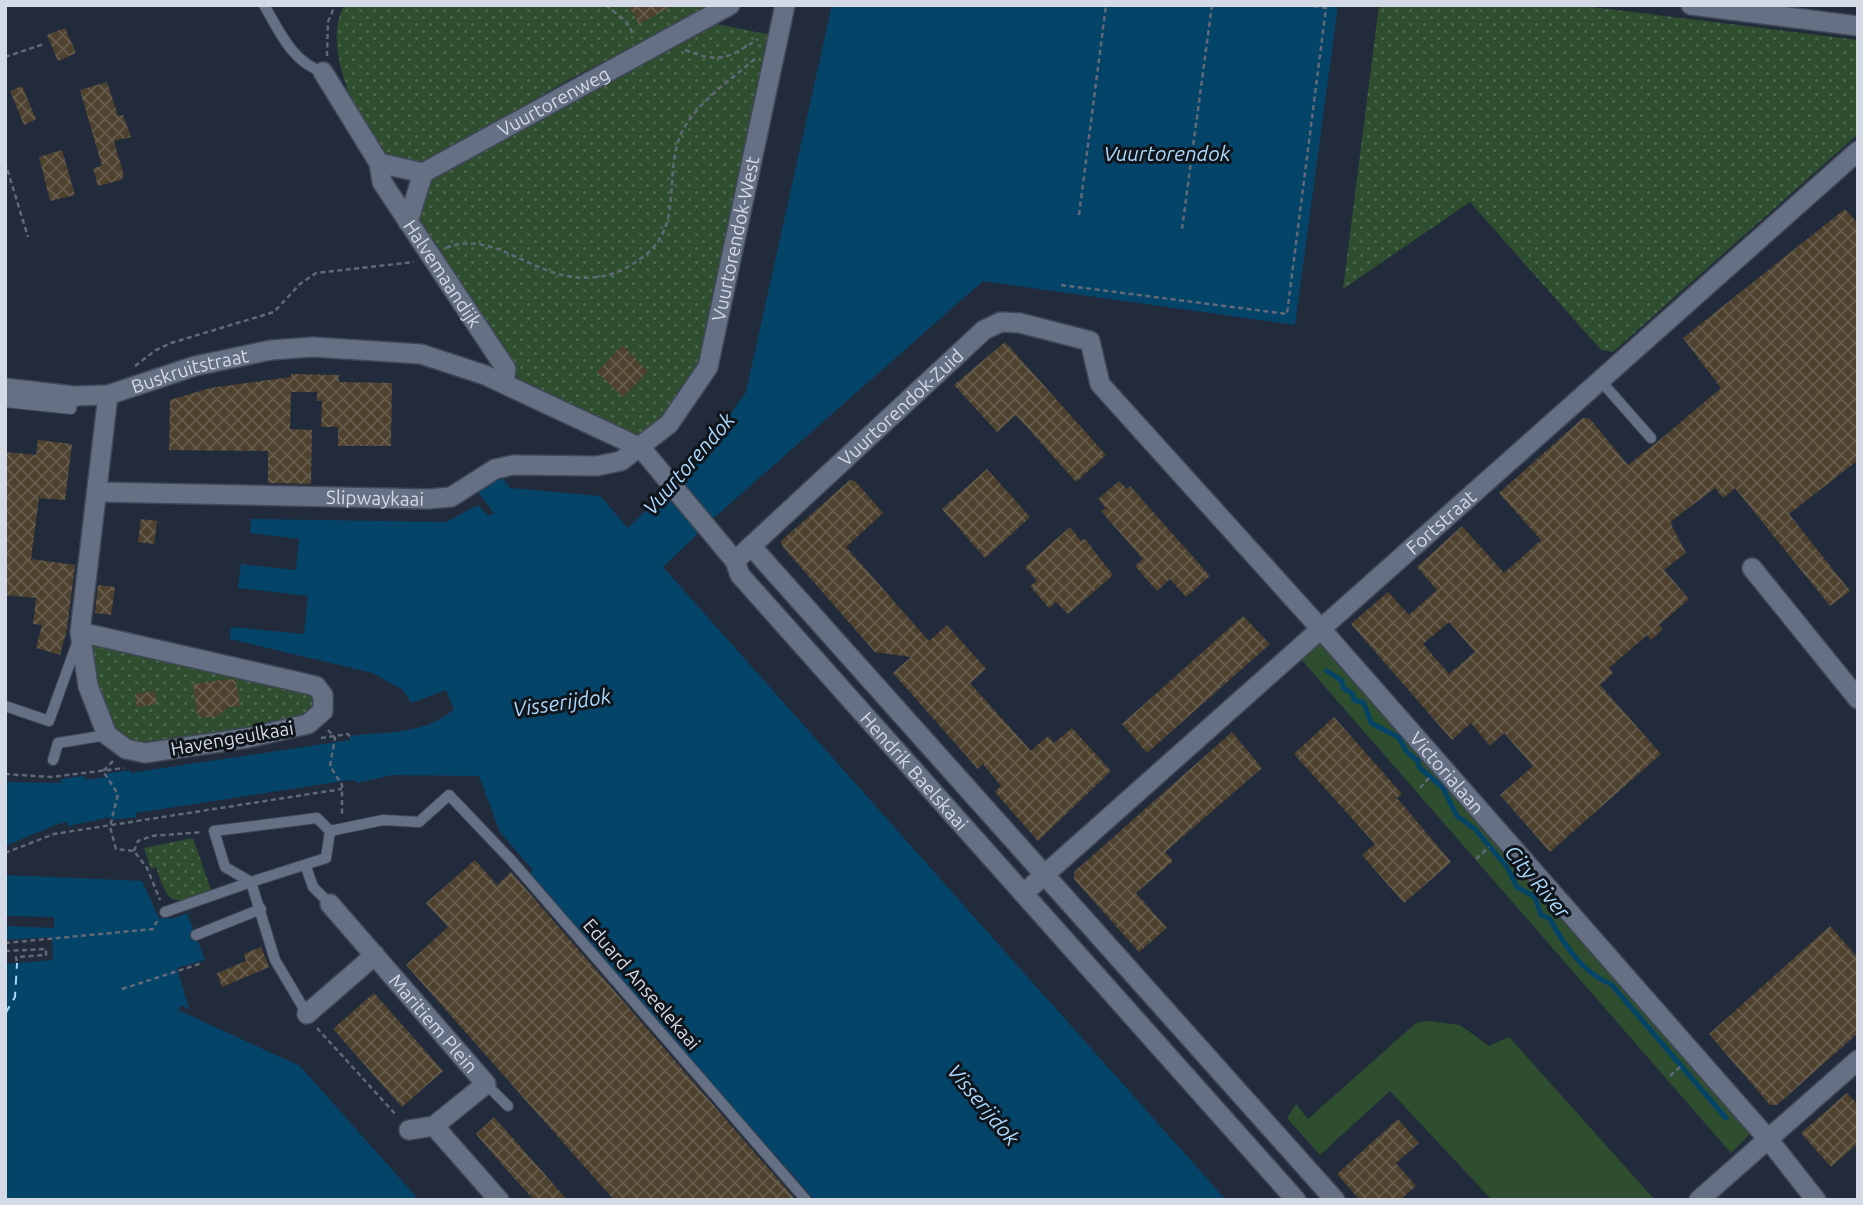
<svg xmlns="http://www.w3.org/2000/svg" width="1863" height="1205" viewBox="0 0 1863 1205" font-family="Ubuntu,sans-serif">
	<style>
		.grass { fill: url(#grass-dots) }
		.park { fill: #2e4e2f }
		.water { fill: #054469 }
		.pier { fill: #222b3c }
		.lines { fill: none; stroke-linecap: round; stroke-linejoin: round }
		.stream { stroke: #054469; stroke-width: 5 }
		.ferry { stroke: #abd9fd; stroke-width: 2; stroke-dasharray: 9 7; stroke-linecap: butt }
		.building { fill: url(#building-cross-hatch); fill-rule: evenodd }
		.lane-casing { stroke: #404756; stroke-width: 12 }
		.street-casing { stroke: #404756; stroke-width: 22 }
		.path { stroke: #616978; stroke-width: 2.5; stroke-dasharray: 5 3.5; stroke-linecap: butt }
		.lane { stroke: #657084; stroke-width: 10 }
		.street { stroke: #657084; stroke-width: 19 }
		.labels { text-anchor: middle; stroke-width: 6; stroke-linejoin: round; paint-order: stroke }
		.street-label { font-size: 19px; fill: #d5dbe6; stroke: #10141b }
		.water-label { font-size: 21px; font-style: italic; fill: #abd9fd; stroke: #10141b }
	</style>
	<defs>
		<pattern id="grass-dots" width="8" height="8" patternUnits="userSpaceOnUse" patternTransform="scale(1.75)"><rect width="8" height="8" fill="#2e4e2f"/><path d="M2 2h.1M6 6h.1" fill="none" stroke="#4b674d" stroke-width="1.8" stroke-linecap="round"/></pattern>
		<pattern id="building-cross-hatch" width="8" height="8" patternUnits="userSpaceOnUse" patternTransform="scale(1.75)"><rect width="8" height="8" fill="#4e422f"/><path d="M0 0l8 8M0 8l8-8" fill="none" stroke="#675d4d"/></pattern>
	</defs>
	<rect width="100%" height="100%" fill="#222b3c"/>
	<g class="grass">
		<path d="M345 5H713L568 80 428 162C413 164 399 167 387 156 357 128 320 41 345 5Z"/>
		<path d="M1379 5H1576L1858 40V134L1613 352 1601 350 1470 202 1343 289Z"/>
		<path d="M716 24 771 35 699 366 659 422 644 434 632 435 518 378 414 221 427 181Z"/>
		<path d="M86 640 318 696V706L292 725 144 747 119 737 106 723Z"/>
		<path d="M193 838 211 890C172 905 170 908 156 867L151 869 144 848Z"/>
	</g>
	<g class="park">
		<path d="M1322 638 1753 1131 1731 1153 1300 658Z"/>
		<path d="M1430 1021 1460 1025 1489 1046 1509 1037 1655 1200H1492L1390 1091 1320 1155 1287 1118 1296 1104 1308 1119 1416 1023Z"/>
	</g>
	<g class="water">
		<path d="M832 5H1338L1295 325 983 281 716 516 663 567 1226 1200H815L530 877 532 869 500 832 479 776 392 775 357 783 355 780 343 781 136 813V817L112 820 111 817 68 826 67 822 58 824 5 846V782L61 783V779L83 776 87 780 105 777V774L130 770V773L337 742 350 740V736C383 731 425 736 454 709L446 690 411 703 403 690 373 673 230 639 231 627 304 634 308 596 238 588 241 564 296 570 299 539 250 533 251 519 446 522 478 505 488 516 494 513 475 488 499 473 510 488 600 496 628 528 698 459 746 392Z"/>
		<path d="M5 875 142 881 159 918 172 919 187 913 205 960 177 968 189 1009 181 1005 178 1010 300 1066 419 1200H5Z"/>
	</g>
	<g class="pier">
		<path d="M5 916 54 917V928L5 926Z"/>
		<path d="M52 937 53 960 5 964V940Z"/>
	</g>
	<g class="lines">
		<path class="stream" d="M1327 671 1342 681 1343 688 1353 694 1354 700 1364 703 1371 723 1398 737 1407 752 1418 761 1419 767 1443 788 1457 816 1475 829 1507 867 1517 887 1535 897 1541 915 1549 918C1564 944 1583 974 1611 984L1726 1118"/>
		<path class="ferry" d="M5 1014 15 997 17 963"/>
	</g>
	<g class="building">
		<path d="M628 5H674L639 24Z"/>
		<path d="M65 28 76 53 58 61 47 35Z"/>
		<path d="M107 82 118 116 123 115 131 137 114 141 124 176 121 180 98 186 93 168 102 166 80 90Z"/>
		<path d="M22 86 36 119 24 125 10 91Z"/>
		<path d="M62 150 75 195 50 201 39 157Z"/>
		<path d="M1845 209 1858 224V460L1789 514 1850 591 1830 606 1735 488 1723 498 1715 488 1670 522 1686 553 1664 570 1689 599 1659 625 1663 629 1651 640 1647 635 1609 668 1613 673 1600 685 1661 754 1550 852 1500 795 1533 766 1504 733 1490 746 1471 723 1452 740 1351 624 1388 592 1409 615 1437 590 1417 567 1462 526 1504 573 1541 540 1499 493 1583 418 1590 419 1628 465 1655 444 1721 388 1683 338ZM1449 622 1475 652 1449 674 1423 644Z"/>
		<path d="M1005 342 1106 455 1076 482 1016 415 997 432 954 385Z"/>
		<path d="M622 345 648 371 623 397 597 372Z"/>
		<path d="M291 374 339 375V382L392 383 391 446H338V427H321L322 401H317V392H291L290 429 312 430 311 484 268 483V451L169 450 170 400 210 388 291 377Z"/>
		<path d="M38 440 72 444 65 500 39 498 31 559 75 565 67 629 60 655 36 648 42 625 33 624 36 598 5 595V452L36 455Z"/>
		<path d="M987 469 1030 517 985 558 942 509Z"/>
		<path d="M850 480 855 481 883 513 846 547 929 641 947 625 986 669 970 683 1031 751 1048 736 1054 743 1072 728 1111 771 1038 841 995 792 1001 786 983 764 978 769 893 673 911 657 875 652 783 547 781 541Z"/>
		<path d="M1119 481 1127 489 1130 486 1210 576 1186 597 1170 579 1157 591 1135 566 1143 559 1101 511 1106 508 1098 499Z"/>
		<path d="M141 519 157 521 154 544 138 542Z"/>
		<path d="M1070 527 1081 541 1085 539 1113 575 1068 614 1056 602 1049 608 1030 586 1037 581 1025 567Z"/>
		<path d="M98 585 115 587 111 615 95 613Z"/>
		<path d="M1243 616 1270 644 1147 753 1122 724Z"/>
		<path d="M228 679 236 680 240 706 228 707 219 716 204 718 197 714 193 684Z"/>
		<path d="M155 691 157 704 137 707 135 694Z"/>
		<path d="M1334 717 1402 794 1397 798 1451 862 1404 903 1362 855 1375 844 1294 754Z"/>
		<path d="M1232 732 1262 768 1165 852 1173 861 1136 893 1167 928 1139 952 1074 879V872Z"/>
		<path d="M475 860 497 885 511 872 796 1200H614L406 965 448 927 426 903Z"/>
		<path d="M1830 926 1858 958V1033L1777 1105H1770L1709 1034Z"/>
		<path d="M261 947 269 967 222 987 217 973 246 961 244 954Z"/>
		<path d="M374 993 443 1071 402 1107 333 1029Z"/>
		<path d="M1847 1093 1858 1105V1143L1831 1167 1801 1133Z"/>
		<path d="M494 1117 541 1170 567 1200H534L513 1177 476 1134Z"/>
		<path d="M1398 1119 1419 1143 1396 1163 1416 1186 1400 1200H1360L1337 1174Z"/>
	</g>
	<g class="lines">
		<g class="lane-casing">
			<g id="lane">
				<path d="M264 5C280 32 292 62 323 72"/>
				<path d="M1600 380 1651 438"/>
				<path d="M5 402 71 409 74 396"/>
				<path d="M5 706 49 721 76 646"/>
				<path d="M53 760 58 743 107 735"/>
				<path d="M317 818 330 831 326 858 251 882 225 867 214 831Z"/>
				<path d="M330 831 383 820 419 822 449 795 511 860 806 1200"/>
				<path d="M306 867 313 887 330 904"/>
				<path d="M165 912 251 882 275 960 307 1014"/>
				<path d="M196 935 261 909"/>
				<path d="M486 1084 508 1106"/>
			</g>
		</g>
		<g class="street-casing">
			<g id="street">
				<path d="M1691 5 1858 26"/>
				<path id="s1" d="M323 72 379 163 382 182 506 369 504 383"/>
				<path d="M379 163 423 173"/>
				<path id="s2" d="M408 222 423 173 730 5"/>
				<path id="s3" d="M5 388 74 396 108 395 195 366 271 350 313 347 421 354 485 375 641 448 735 561 740 575 1296 1200"/>
				<path id="s4" d="M97 492 429 499 451 497 495 469 513 465 597 466 621 461 669 424 708 367 785 5"/>
				<path d="M751 546 1335 1200"/>
				<path id="s5" d="M735 561 984 330 1001 322 1020 323 1090 341 1100 384 1321 629 1768 1139 1816 1200"/>
				<path d="M1752 568 1858 699"/>
				<path d="M80 632 316 686 323 695V711L308 724 247 738 145 753 126 749 107 735 88 686 80 632 108 395"/>
				<path id="s6" d="M1024 893 1858 151"/>
				<path id="s7" d="M330 904 486 1084 434 1126 409 1130"/>
				<path d="M307 1014 375 955"/>
				<path d="M434 1126 499 1200"/>
				<path d="M1699 1200 1858 1060"/>
			</g>
		</g>
		<g class="path">
			<path d="M606 5C617 16 632 20 632 38"/>
			<path d="M685 50C719 64 729 58 758 39"/>
			<path d="M327 56 328 22 335 5"/>
			<path d="M5 57 44 44"/>
			<path d="M5 162 28 237"/>
			<path d="M1079 215 1106 5"/>
			<path d="M1182 229 1212 5"/>
			<path d="M446 248C498 227 535 285 597 277 614 275 626 269 640 259 688 227 660 171 684 128 700 100 731 80 756 58"/>
			<path d="M1061 285 1287 314 1326 8 1306 5"/>
			<path d="M135 366 156 350 171 343 274 312 300 284 316 273 414 262"/>
			<path d="M328 730 335 738 330 766 342 785V814"/>
			<path d="M321 738 348 734 350 737"/>
			<path d="M113 761 103 771 118 794 110 827 116 849 134 851 147 868 160 900"/>
			<path d="M5 774 51 777 124 768"/>
			<path d="M1420 788 1429 778"/>
			<path d="M134 851 138 841 152 836 203 832"/>
			<path d="M5 853 54 834 342 789"/>
			<path d="M1476 859 1489 847"/>
			<path d="M5 943 153 929 157 921"/>
			<path d="M5 951 46 949V955L16 957 17 963"/>
			<path d="M122 989 202 963"/>
			<path d="M317 1028 397 1116"/>
			<path d="M1670 1076 1681 1066"/>
		</g>
		<use href="#lane" class="lane"/>
		<use href="#street" class="street"/>
	</g>
	<g class="labels">
		<g class="street-label">
			<text dy="7" stroke="none"><textPath href="#s2" startOffset="200">Vuurtorenweg</textPath></text>
			<text dy="7" stroke="none"><textPath href="#s4" startOffset="794">Vuurtorendok-West</textPath></text>
			<text dy="7" stroke="none"><textPath href="#s1" startOffset="236">Halvemaandijk</textPath></text>
			<text dy="7" stroke="none"><textPath href="#s3" startOffset="189">Buskruitstraat</textPath></text>
			<text dy="7" stroke="none"><textPath href="#s5" startOffset="226">Vuurtorendok-Zuid</textPath></text>
			<text dy="7" stroke="none"><textPath href="#s4" startOffset="278">Slipwaykaai</textPath></text>
			<text dy="7" stroke="none"><textPath href="#s6" startOffset="558">Fortstraat</textPath></text>
			<text transform="translate(232 738) rotate(-10)" y="7">Havengeulkaai</text>
			<text dy="7" stroke="none"><textPath href="#s3" startOffset="1087">Hendrik Baelskaai</textPath></text>
			<text dy="7" stroke="none"><textPath href="#s5" startOffset="1015">Victorialaan</textPath></text>
			<text transform="translate(642 984) rotate(49)" y="7">Eduard Anseelekaai</text>
			<text dy="7" stroke="none"><textPath href="#s7" startOffset="158">Maritiem Plein</textPath></text>
		</g>
		<g class="water-label">
			<text x="1167" y="161">Vuurtorendok</text>
			<text transform="translate(689 464) rotate(-49)" y="7">Vuurtorendok</text>
			<text transform="translate(562 703) rotate(-8)" y="7">Visserijdok</text>
			<text transform="translate(1537 882) rotate(50)" y="7">City River</text>
			<text transform="translate(983 1105) rotate(50)" y="7">Visserijdok</text>
		</g>
	</g>
	<rect width="1863" height="1205" fill="none" stroke="#d5dbe6" stroke-width="14"/>
</svg>
